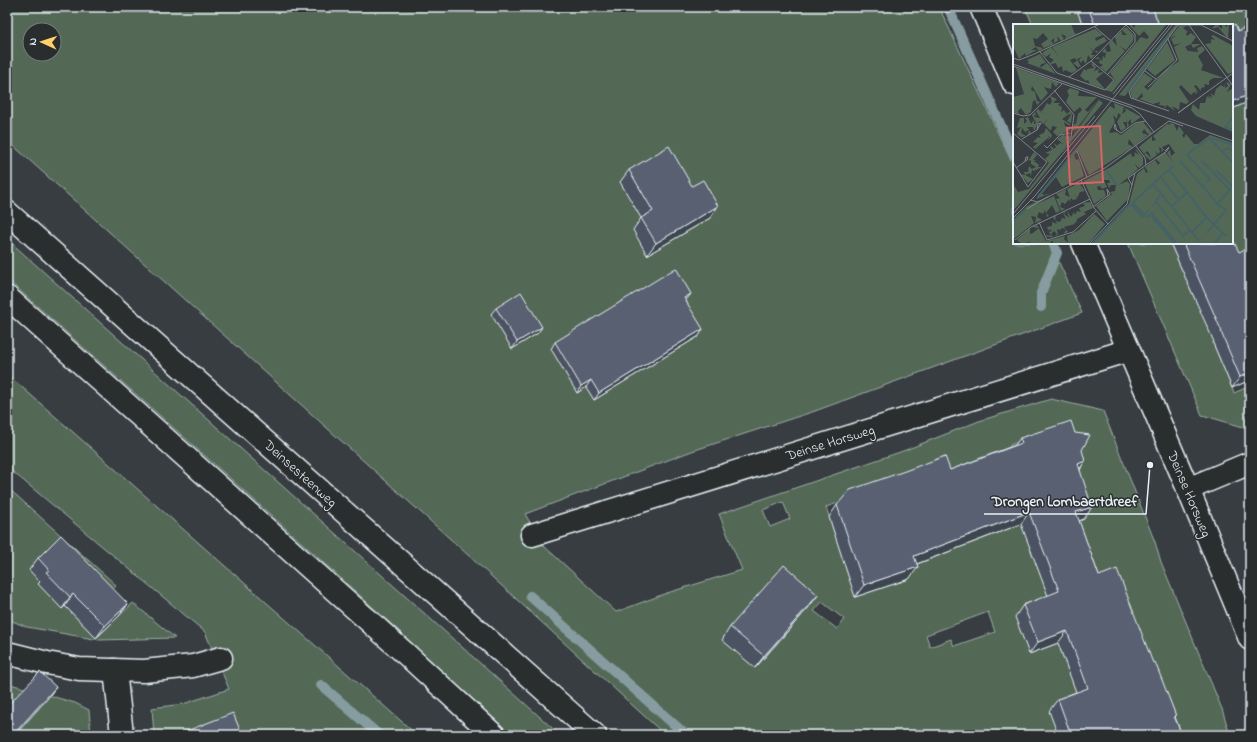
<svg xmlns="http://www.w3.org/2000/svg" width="1257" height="742" viewBox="0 0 1257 742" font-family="'Indie Flower',sans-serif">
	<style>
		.green { fill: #536956; stroke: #9eada7; fill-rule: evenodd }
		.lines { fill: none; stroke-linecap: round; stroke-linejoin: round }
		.stream { stroke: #869ca0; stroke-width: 10 }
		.minor-casing { stroke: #e8f1f8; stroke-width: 25 }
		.tertiary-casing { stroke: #e8f1f8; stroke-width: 25 }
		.trunk-casing { stroke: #e8f1f8; stroke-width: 25 }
		.minor { stroke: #2a2d2e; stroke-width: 22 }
		.tertiary { stroke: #2a2d2e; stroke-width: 22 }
		.trunk { stroke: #2a2d2e; stroke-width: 22 }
		.wall { fill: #4c5362; stroke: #e8f1f8 }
		.shaded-wall { fill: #3e4450; stroke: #e8f1f8 }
		.building { fill: #586172; stroke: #e8f1f8 }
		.labels { text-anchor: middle; stroke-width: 3; stroke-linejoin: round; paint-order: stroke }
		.street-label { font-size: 14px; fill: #e8f1f8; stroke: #2a2d2e }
		.inset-river { fill: none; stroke: #456366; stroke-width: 2 }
		.inset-road { fill: none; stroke: #7e858b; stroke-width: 1 }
		.view { fill: #db6466; fill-opacity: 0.15; stroke: #db6466; stroke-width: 2 }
		.inset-edge { fill: none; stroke: #e8f1f8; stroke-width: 2 }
		.leader { fill: none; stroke: #e8f1f8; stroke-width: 1.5 }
		.callout-dot { fill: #e8f1f8; stroke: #2a2d2e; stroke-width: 1.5 }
		.callout-label { font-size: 15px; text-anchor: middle; font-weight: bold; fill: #e8f1f8; stroke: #2a2d2e; stroke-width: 3; stroke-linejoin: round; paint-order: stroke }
	</style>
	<rect width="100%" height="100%" fill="#383d42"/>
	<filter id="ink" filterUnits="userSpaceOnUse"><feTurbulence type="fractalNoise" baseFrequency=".025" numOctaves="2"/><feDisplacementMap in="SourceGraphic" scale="8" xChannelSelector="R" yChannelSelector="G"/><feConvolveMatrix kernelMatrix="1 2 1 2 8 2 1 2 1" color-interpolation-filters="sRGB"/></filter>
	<g filter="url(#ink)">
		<g class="green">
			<path d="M7 7H939L1014 167V243H1050L1082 313 815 411 692 451 525 514 544 546 616 612 667 593 742 570 719 514 903 451 979 421 1051 399 1103 411 1155 542 1161 562 1222 709 1230 735H665L457 545 7 140ZM30 30H54V54H30ZM1028 438 1027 496 1010 445ZM879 489 849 578 826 507ZM783 502 790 519 770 527 763 510ZM1109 582 1067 668 1058 643ZM822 602 844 619 837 629 814 611ZM988 612 995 632 954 646 951 639 930 647 926 635Z"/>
			<path d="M1025 7H1090L1078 13 1083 25H1033Z"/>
			<path d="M1139 7H1250V42L1232 41V25H1147Z"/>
			<path d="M1250 101V264L1231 263 1232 109Z"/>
			<path d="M7 239 560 735H510C346 579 175 430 7 279Z"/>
			<path d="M1128 243H1170L1197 304 1250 280 1213 343 1234 393 1250 386V429L1202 415Z"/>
			<path d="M7 374 417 735H154L152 708 183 704 229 689 205 632 7 467Z"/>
			<path d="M7 487 116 585 103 599 40 582 62 609 65 606 96 638 133 603 175 638 99 640 27 627 7 619Z"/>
			<path d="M7 683 75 703 89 710 91 735H15L7 716Z"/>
		</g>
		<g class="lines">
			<g class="stream">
				<path d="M948 7 1014 155"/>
				<path d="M1041 307V293L1057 253 1053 243"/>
				<path d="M530 596 686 735"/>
				<path d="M321 685 379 735"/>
			</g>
			<g class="minor-casing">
				<g id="minor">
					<path d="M1188 489 1250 463"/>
					<path d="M532 535 1129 350"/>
					<path d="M7 653 47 663 79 669 144 671 193 666 221 658"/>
					<path d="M115 670 122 735"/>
				</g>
			</g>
			<g class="tertiary-casing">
				<g id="tertiary">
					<path d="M981 7 1014 84"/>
					<path d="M1083 243 1188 489 1250 639"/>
				</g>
			</g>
			<g class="trunk-casing">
				<g id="trunk">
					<path d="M7 212 595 735"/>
					<path d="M7 297 407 655 494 735"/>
				</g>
			</g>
			<use href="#minor" class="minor"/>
			<use href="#tertiary" class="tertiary"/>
			<use href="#trunk" class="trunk"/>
		</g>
		<g class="wall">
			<path d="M1082 7H1152L1159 25H1083L1078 13Z"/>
			<path d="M629 170 710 218 647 255 633 230 641 218 620 182Z"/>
			<path d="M1170 243H1232L1250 380 1232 388 1213 343 1214 342Z"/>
			<path d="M686 300 699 336 594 400 586 387 577 393 551 349 555 342Z"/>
			<path d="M496 308 538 333 512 349 491 314Z"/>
			<path d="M1075 433 1085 461 1080 470 1084 519 1079 521 1099 576 1153 663 1176 716 1175 717 1182 735H1058L1049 711 1058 699 1076 692 1058 643 1029 654 1015 617 1023 605 1048 596 1021 524 917 564 909 579 855 597 829 517 837 505 950 470 1015 445 1020 438Z"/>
			<path d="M38 558 128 604 119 616 96 638 65 606 62 609 38 584 40 582 29 570Z"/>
			<path d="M809 607 755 668 722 640 730 627Z"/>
		</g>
		<g class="shaded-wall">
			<path d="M1250 94V101L1232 109V102Z"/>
			<path d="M718 206 710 218 647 255 656 243Z"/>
			<path d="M691 294 686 300 680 304 684 298Z"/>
			<path d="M542 327 538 333 512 349 517 342Z"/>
			<path d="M703 329 699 336 594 400 599 393Z"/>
			<path d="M1250 372V380L1232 388 1240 377Z"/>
			<path d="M591 380 586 387 577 393 581 386Z"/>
			<path d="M1085 461 1077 473 1078 464Z"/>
			<path d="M1092 507 1084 519 1068 525 1076 512Z"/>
			<path d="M1029 512 1021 524 906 568 914 556Z"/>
			<path d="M918 567 909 579 855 597 864 585Z"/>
			<path d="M73 594 65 606 62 609 70 597Z"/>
			<path d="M818 595 809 607 755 668 764 656Z"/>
			<path d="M128 604 119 616 96 638 105 626Z"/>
			<path d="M1067 631 1058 643 1029 654 1038 642Z"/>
			<path d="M56 687 48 698 15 735H13Z"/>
		</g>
		<g class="building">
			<path d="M1088 7H1152L1159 25H1095Z"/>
			<path d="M1235 24 1238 31 1250 25V94L1232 102V26Z"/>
			<path d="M669 146 692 186 703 180 718 206 656 243 641 218 653 211 629 170Z"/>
			<path d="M1232 238 1239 252 1250 247V372L1240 377 1221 332H1222L1183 243H1232Z"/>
			<path d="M676 268 691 294 684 298 703 329 599 393 591 380 581 386 555 342Z"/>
			<path d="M521 292 542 327 517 342 496 308Z"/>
			<path d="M1071 421 1075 433 1090 435 1082 450 1085 461 1078 464 1092 507 1076 512 1099 576 1117 569 1153 663 1155 662 1176 716H1174L1182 735H1071L1058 699 1088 688 1067 631 1038 642 1023 605 1059 591 1029 512 914 556 918 567 864 585 837 505 850 490 905 471 945 456 950 470 1022 443 1020 438Z"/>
			<path d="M61 535 128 604 105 626 73 594 70 597 46 572 49 570 38 558Z"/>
			<path d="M784 565 818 595 764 656 730 627Z"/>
			<path d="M40 672 56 687 13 735H7V706Z"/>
			<path d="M233 713 242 735H186L184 732Z"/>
		</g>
	</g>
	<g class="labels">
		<g class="street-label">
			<text transform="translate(830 442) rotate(-17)" y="5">Deinse Horsweg</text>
			<text transform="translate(301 473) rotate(42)" y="5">Deinsesteenweg</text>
			<text transform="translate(1190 494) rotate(67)" y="5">Deinse Horsweg</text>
		</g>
	</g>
	<g transform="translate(1013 24)">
		<rect width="220" height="220" fill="#383d42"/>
		<path d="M0 0H58L62 10 67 9 52 15 53 12 48 10 51 15 48 17 44 12 45 17 41 19V14L38 17 41 20 31 24 28 20 35 15 30 9 24 15 20 14 22 22 30 24 26 27 23 23 18 26H24L13 32 12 29 6 35 0 22ZM115 0H122L119 1 121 4 123 0 153 1 99 68 92 66 102 56 97 49 128 13 134 15 136 13 131 7 126 12ZM163 0H174L165 1 112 72 106 71ZM198 0H208L205 2 209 5V0H214L212 2 213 3 216 0 215 15 205 3 199 5 202 1ZM166 2H173L170 4 175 8 173 9 174 12 178 9 183 13 178 20H188L180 24 178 20 172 23 175 27 185 28 184 24 189 22 192 26 185 32 190 41 188 46 211 54H200L196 57V61L191 60 192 63 188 64V67L183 61 181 62 186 69 183 66 184 70 181 68 178 71 168 61 166 63 176 78 173 80 167 78 166 86 159 82 162 87 154 81 151 85 152 82 146 81 147 78 140 80 126 75 130 73 129 69 124 75 119 74 117 68 131 49 140 55 131 63 135 66 153 46 166 37 161 23 168 19 161 21 158 15 164 11 157 14ZM113 3 121 11 120 17 113 26 107 22 112 27 93 48 87 43 90 41 86 39 87 35H82L85 33 89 37 90 32 92 34 93 29 89 28 92 24 94 28 98 27 96 20 99 16 104 22 102 12 109 7V11H114L109 6ZM82 5 90 11 82 14 83 17 91 13 94 17 82 24 81 27H85L84 29 76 23 80 27 78 31H82L78 35 75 31 73 40 70 36 68 39 66 36 69 33 64 35 68 43 66 42V44L60 39 64 37 62 34 57 36 64 46 59 49 52 46 50 48 49 42 45 44 43 39 38 40 37 39 41 36 36 33 38 29 33 33 29 29 38 23 46 33 39 23ZM200 11 220 22V48L215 50 192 20 198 19V15L202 16 198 12ZM154 18 162 36 142 52 134 45ZM27 30 33 39 28 40 27 44 34 39 43 50 14 39 16 38 14 36ZM80 39 83 43 81 47 86 45 85 49 91 48 83 55 92 65 77 60 75 56 73 57 67 52 71 45 74 47V45L81 44 78 40ZM3 44 46 59 43 63 39 58 38 65 31 63 35 69 28 77 19 62 18 66 22 68 24 77 27 78 24 81 22 76 20 77 18 88 13 91 8 84 5 87 6 90 0 88V73L11 70ZM213 58 218 60 214 68 220 64V108L183 92 178 86 180 80 186 86 187 79H192L194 72 197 75 195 71 199 74 198 69 201 72 203 65 208 61 211 63V59L212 64 215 62ZM57 64 66 67 65 72 84 73 72 86 75 88 87 74 61 108 62 105 59 107V111V105L61 100H63L65 90 69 86 67 83 61 88 53 78 56 71 54 67ZM37 72 44 75 40 79H47L45 81 49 83 48 88 51 86 54 90 57 87 59 91 58 99 54 97 58 91 56 90 49 95 57 100V102L51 98 52 102 57 104 56 107 44 112 40 108 44 103 39 102 38 107 31 100 35 95 30 100 27 97 25 99 21 107 20 103H14L18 109 15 111 16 106 12 108 9 104 8 109 13 112 8 113 4 110 8 103 4 104 7 94H11V100L14 97 12 94 15 93 18 100 21 96V100L23 99 19 91 22 88 24 92 22 90 21 93 27 94 23 87 25 85 30 90 27 86 29 87 34 79 37 81 39 77ZM86 76 90 79 0 187V160L5 168 16 165 36 139 32 135 37 130 32 129 39 126 37 123 38 122 41 125 43 123 41 119 48 125 44 122 47 119 50 120 44 115 50 111 59 113ZM101 79 111 83 109 90 113 87 112 84 128 93 118 100V95L115 98 113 95 116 101 114 104V98H110L113 104 108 107 104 98 108 91 105 89 104 95 100 91 102 98 96 108 98 109 103 108 108 111 122 100 130 98 139 109 136 111 131 105 129 109 135 111 121 122 116 115 115 120 120 123 76 151 65 127 61 131 63 136 66 135 71 152 49 163 43 153 29 169 30 171 38 169 23 175 97 82 102 85ZM156 99 161 100 164 107 166 102 171 109 169 111 171 114 173 110 181 120H185L197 111 220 119V220H78L116 180 124 150 131 144 133 149 135 148 132 143 142 136 145 141 147 139 143 135 152 128 161 139 154 129 157 126 158 132 162 129 156 120 149 123 151 126 148 128 149 125 146 123 147 128 145 130 142 127 144 131 137 136 131 131 133 129 138 134 136 129 134 127 131 130 126 123 139 112V117L143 116 140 112 154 100 157 101ZM33 104 39 111 38 114 34 111 38 116 35 114 22 125 20 123 25 119 20 118 25 113 28 114 26 111 31 109ZM122 125 124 126 130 133V141L126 144 121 139 125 145 106 161 114 157 117 160 115 175 94 197 83 182 106 165 99 170 97 168 102 167 103 161H98L96 164 94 159H97L96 156H91L94 163 89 165 87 162 84 163 85 166H91L93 172 81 180 71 157 98 143 118 129 119 133 122 132 121 128 126 131ZM21 128 24 131 20 136 24 137H21L26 141 25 143H29L21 147 19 146 18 152 17 149 12 151 20 155 15 159 7 150 12 151 11 148H15L16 142 19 145 23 143 18 140V136L15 137ZM66 159 72 167 67 168 64 174 61 171 64 175 60 176 58 174 57 178 56 175 52 180 49 178 47 183 52 185 48 187 43 175 47 174 43 170 53 165 52 171 57 173 54 165ZM36 172 22 181 41 172 47 187 43 189 39 181 33 189 36 192 34 193 32 186 30 190 26 188 24 193 29 196 22 199 23 193 18 192 21 199 1 215 0 196 14 182ZM77 178 80 184 71 188 73 190 64 195 63 199 61 198 62 200 51 203 55 208 51 210 53 205 49 204 47 206 44 205 45 211 42 212 44 210 41 207 38 210 40 213H34L33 211 38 212 36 208 39 207 38 206 32 209 39 205 35 206 34 203 39 202V198L44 200 40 193 43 192 42 197 47 198 49 194 53 195 50 189 53 187 51 190 56 194 54 187 58 193 61 188 62 191 64 187 68 188 66 184 72 182 70 179ZM81 190 92 200 75 220H40V217L37 218 39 220H18L16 218 9 220 4 216 17 204V210L20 209 26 204 19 203 24 201 33 217 52 212 51 215 55 219 54 212 66 206Z" fill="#536956"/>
		<path class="inset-river" d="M113 69 156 11M220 93 212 103 220 106M199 114 220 121M183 123 174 131 197 155 194 158M184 123 196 114 220 139M209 127 216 124 220 128M49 128 57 118M167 137 189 162 192 160M189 137 217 166 204 180 213 186 194 209M203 146 220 163M94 147 104 162M157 147 174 168 167 175M141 161 158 182 166 176 149 155M190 162 204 180M174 168 194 194 213 212M25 173 62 127M143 178 170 212 177 206M119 179 161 141M121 180 131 191 136 186M140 182 148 170M159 183 186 217M138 188 164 220M133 193 138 191 162 220M0 197 13 185M179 208 193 194M79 220 116 181H119L130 194M201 220 209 210"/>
		<path class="inset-road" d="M176 1 220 62M82 3 97 16M27 28 44 49 92 66 101 56 78 37M0 34 6 36 19 31 87 0M0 40 220 117M0 42 119 84 127 90 141 108 92 144 25 178 17 176M132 47 143 55M95 50 122 18V10L113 1M56 53 78 37 114 0M135 63 164 36 155 15M41 66 61 91 58 113M100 70 157 0M180 78 165 89 220 49M156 87 118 74 116 68 165 1H188L220 17M0 89 10 92 17 91 49 60M104 107 102 100 101 104 105 107 106 108 108 109 122 99 133 97M141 108 156 97 170 102M0 109 34 138 15 163 0 138M9 115 24 106 28 99 25 100 24 106M31 121 34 124 47 111 57 109M64 127 74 153M133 141 154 127 156 123 152 127M3 144 14 136 15 133H13L12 137M68 156 81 184 95 200M119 161 115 154 133 141 132 134 123 122M80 183 93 173 95 172 97 170 94 165 95 172M14 185 36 172M0 190 82 92M0 194 21 173 160 0M26 198 34 216 60 208 83 187M2 216 18 203 77 175M76 220 114 180 122 149"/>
		<path class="view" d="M87 102 90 158 57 160 54 104Z"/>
		<rect width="220" height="220" class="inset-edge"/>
	</g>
	<path class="leader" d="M1150 465L1146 514H984"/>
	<circle class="callout-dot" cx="1150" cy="465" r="4"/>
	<g class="callout-label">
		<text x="1065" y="506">Drongen Lombaertdreef</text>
	</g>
	<rect width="1257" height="742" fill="none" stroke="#2a2d2e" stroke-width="24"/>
	<rect x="12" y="12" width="1233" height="718" fill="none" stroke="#e8f1f8" stroke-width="1.5" filter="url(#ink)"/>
	<g transform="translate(42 42) rotate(273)"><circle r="19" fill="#2a2d2e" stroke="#767b7f"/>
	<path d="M0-3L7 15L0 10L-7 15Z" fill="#ffd166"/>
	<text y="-6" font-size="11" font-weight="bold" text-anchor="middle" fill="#e8f1f8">N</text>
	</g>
</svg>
